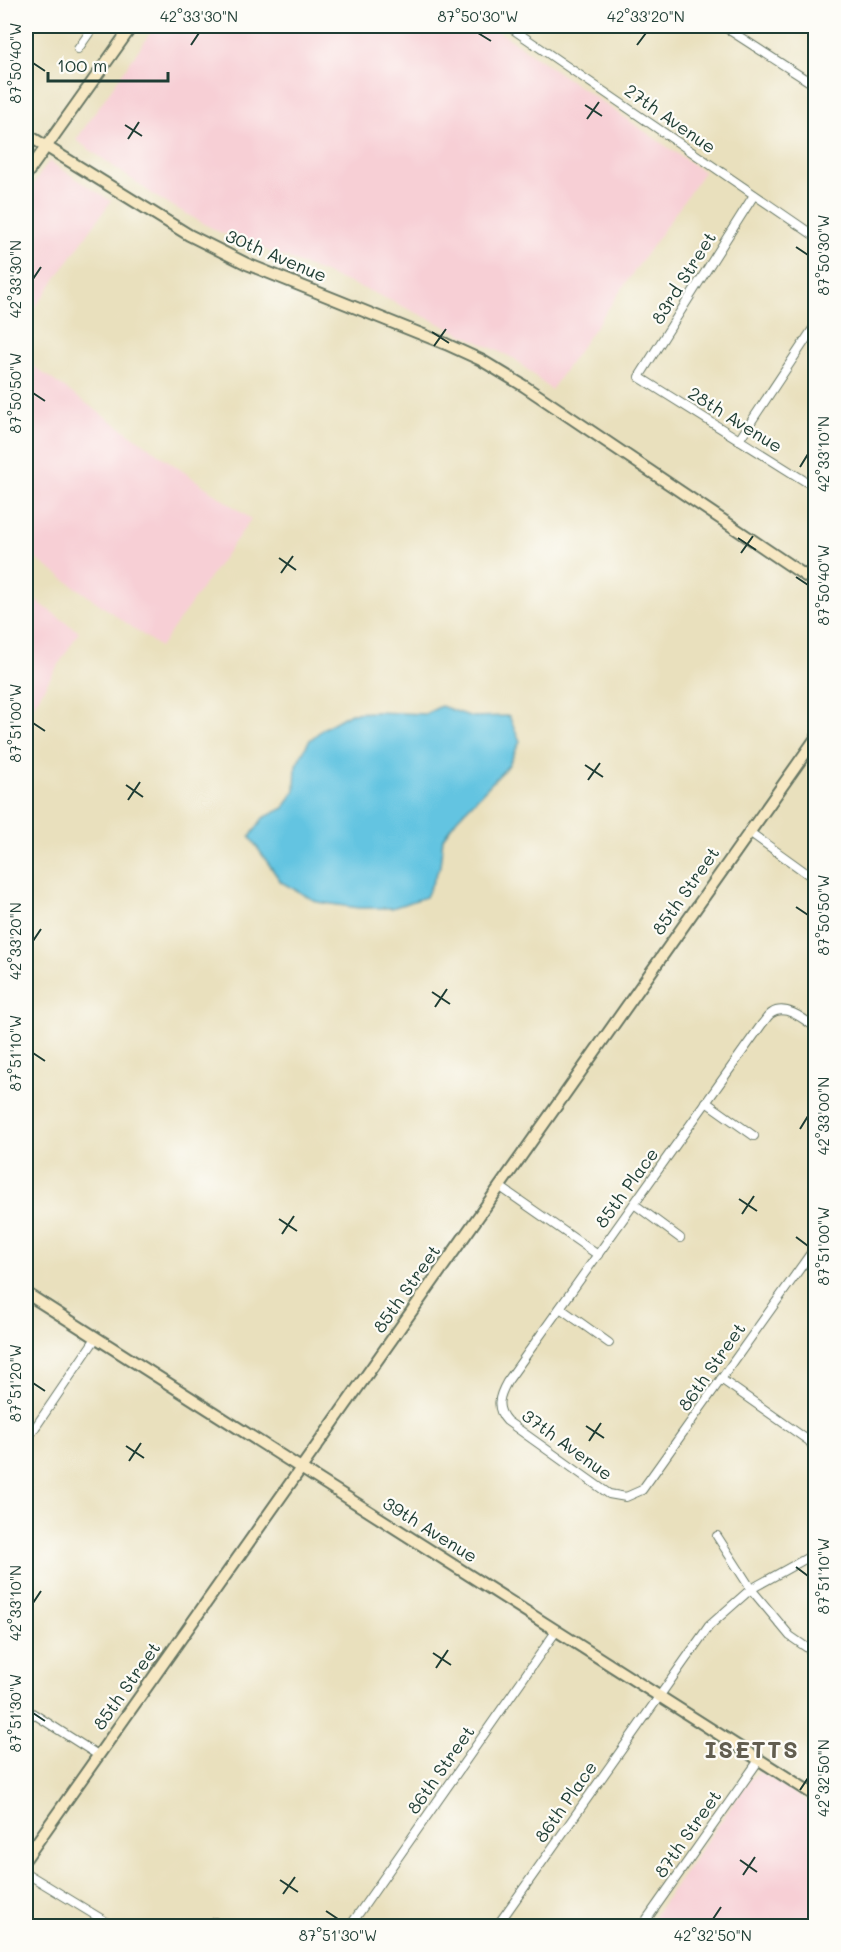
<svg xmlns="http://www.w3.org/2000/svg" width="841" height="1952" viewBox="0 0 841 1952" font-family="Mali,sans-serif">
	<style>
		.built { fill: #f7cfd5 }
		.water { fill: #63c4e1; stroke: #41808a; stroke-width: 1.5 }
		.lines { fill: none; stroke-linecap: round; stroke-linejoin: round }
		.street-casing { stroke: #667664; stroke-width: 10 }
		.secondary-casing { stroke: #667664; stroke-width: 14 }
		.street { stroke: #fff; stroke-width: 8 }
		.secondary { stroke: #f7e8c3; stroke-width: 10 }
		.ticks { fill: none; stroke: #1f3d34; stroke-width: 2 }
		.labels { text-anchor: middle; stroke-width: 4.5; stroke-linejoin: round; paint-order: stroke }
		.street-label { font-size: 18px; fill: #1f3d34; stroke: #fdfcf7 }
		.district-label { font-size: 24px; font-weight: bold; letter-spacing: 1.5px; fill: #625e50; stroke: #fdfcf7 }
		.neatline { fill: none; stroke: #1f3d34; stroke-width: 2 }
		.ticks-label { font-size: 15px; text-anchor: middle; fill: #1f3d34 }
	</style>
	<rect width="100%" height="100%" fill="#fdfcf7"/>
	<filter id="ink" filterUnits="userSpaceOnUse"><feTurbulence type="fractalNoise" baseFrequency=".0167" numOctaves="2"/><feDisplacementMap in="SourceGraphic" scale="12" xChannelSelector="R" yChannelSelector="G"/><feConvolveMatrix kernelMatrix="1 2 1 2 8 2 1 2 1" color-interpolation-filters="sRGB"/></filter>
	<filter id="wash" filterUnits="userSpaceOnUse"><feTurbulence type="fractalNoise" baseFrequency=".008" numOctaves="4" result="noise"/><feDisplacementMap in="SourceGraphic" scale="24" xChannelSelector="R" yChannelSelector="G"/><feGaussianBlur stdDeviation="1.35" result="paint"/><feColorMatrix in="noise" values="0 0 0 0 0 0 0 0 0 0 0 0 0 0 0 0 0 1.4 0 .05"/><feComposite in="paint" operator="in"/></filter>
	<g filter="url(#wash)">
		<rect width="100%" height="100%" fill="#e9e0bd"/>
		<g class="built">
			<path d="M155 26H491L704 172 551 390 515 359 372 292 217 231 158 198 76 140Z"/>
			<path d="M49 161 111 201 32 312 26 307V195Z"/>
			<path d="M26 361 251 519 160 647 26 552Z"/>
			<path d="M26 593 79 632 26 717Z"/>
			<path d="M760 1772 815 1806V1926H647L751 1778Z"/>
		</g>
		<path class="water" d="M441 706 472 717 509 716 520 741 508 766 457 819 443 838 440 866 426 897 392 908H359L317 902 281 882 250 837 263 818 284 808 295 790 296 765 309 741 324 728 351 713 376 712 425 714Z"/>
	</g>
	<g filter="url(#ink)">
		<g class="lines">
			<g class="street-casing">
				<g id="street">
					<path d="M508 26 816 237"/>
					<path d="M723 26 816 86"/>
					<path d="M78 49 94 26"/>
					<path d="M754 195 639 377 816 488"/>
					<path d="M739 440 816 324"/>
					<path d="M748 831 816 880"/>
					<path d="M816 1028C805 1020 786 1004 772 1013 768 1015 765 1021 762 1024L507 1382C499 1396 495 1408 507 1421L609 1494 626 1497 642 1490 816 1246"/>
					<path d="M706 1102 754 1136"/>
					<path d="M499 1186 598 1255"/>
					<path d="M634 1204 680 1238"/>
					<path d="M560 1308 609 1343"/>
					<path d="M721 1379 809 1441 816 1451"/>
					<path d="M26 1441 96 1338"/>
					<path d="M717 1536 751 1589 790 1636 816 1654"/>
					<path d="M26 1709 98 1755"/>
					<path d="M26 1873 113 1926"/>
					<path d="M212 1926 215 1922"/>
					<path d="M350 1926 557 1630"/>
					<path d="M497 1926 709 1626 751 1589 816 1553"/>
					<path d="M642 1926 759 1760"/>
				</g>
			</g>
			<g class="secondary-casing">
				<g id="secondary">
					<path d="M26 134 189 235 247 264 446 344 481 360 524 386 816 583"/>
					<path d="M26 175 132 26"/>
					<path d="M26 1293 816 1796"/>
					<path d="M26 1858 816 738"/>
				</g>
			</g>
			<use href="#street" class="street"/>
			<use href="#secondary" class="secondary"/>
		</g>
	</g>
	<path class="ticks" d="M478 33 491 41M191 45 199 33M637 45 646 33M33 63 45 71M585 105 602 116M587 119 599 102M125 125 142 136M128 139 139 122M796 247 808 255M33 279 41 267M432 332 449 343M434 346 446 329M33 393 45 401M800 467 808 454M738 538 756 550M741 553 753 536M279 558 296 570M281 573 293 556M796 577 808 585M33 723 45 731M585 765 603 777M588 780 600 763M126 785 143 797M128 800 140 782M796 907 808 915M33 941 41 929M432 992 450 1004M435 1007 447 989M33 1053 45 1061M800 1129 808 1116M739 1199 757 1211M742 1214 754 1196M279 1219 297 1231M282 1234 294 1216M796 1237 808 1246M33 1383 45 1391M586 1426 604 1438M589 1441 601 1423M126 1446 144 1458M129 1461 141 1443M796 1567 808 1576M33 1603 41 1591M433 1653 451 1665M436 1668 448 1650M33 1713 45 1721M800 1790 808 1778M740 1860 757 1872M743 1875 755 1857M280 1880 298 1892M283 1894 295 1877M326 1911 338 1919M713 1919 721 1907"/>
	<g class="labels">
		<g class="street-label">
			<text transform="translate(670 119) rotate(35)" y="6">27th Avenue</text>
			<text transform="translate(276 256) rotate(23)" y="6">30th Avenue</text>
			<text transform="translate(684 278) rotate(-58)" y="6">83rd Street</text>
			<text transform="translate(735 420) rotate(32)" y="6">28th Avenue</text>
			<text transform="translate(686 891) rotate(-55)" y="6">85th Street</text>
			<text transform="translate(627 1188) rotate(-54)" y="6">85th Place</text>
			<text transform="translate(407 1289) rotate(-55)" y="6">85th Street</text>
			<text transform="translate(712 1367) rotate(-55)" y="6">86th Street</text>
			<text transform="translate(567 1445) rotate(36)" y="6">37th Avenue</text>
			<text transform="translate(430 1530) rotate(32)" y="6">39th Avenue</text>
			<text transform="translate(127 1686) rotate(-55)" y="6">85th Street</text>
			<text transform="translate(441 1770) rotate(-55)" y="6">86th Street</text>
			<text transform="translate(566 1802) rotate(-55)" y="6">86th Place</text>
			<text transform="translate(688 1834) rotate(-55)" y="6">87th Street</text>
		</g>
		<g class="district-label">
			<text x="752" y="1758">ISETTS</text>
		</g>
	</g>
	<rect width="841" height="1952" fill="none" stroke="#fdfcf7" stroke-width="66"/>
	<path d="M48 72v9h120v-9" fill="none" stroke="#1f3d34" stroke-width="3"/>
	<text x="57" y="72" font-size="18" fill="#1f3d34" stroke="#fdfcf7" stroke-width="4.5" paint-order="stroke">100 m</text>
	<rect x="33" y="33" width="775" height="1886" class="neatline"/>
	<g class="ticks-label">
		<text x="199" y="22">42°33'30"N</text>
		<text x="478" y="22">87°50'30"W</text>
		<text x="646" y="22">42°33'20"N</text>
		<text transform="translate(16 63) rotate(-90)" y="5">87°50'40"W</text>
		<text transform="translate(824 255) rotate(-90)" y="5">87°50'30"W</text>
		<text transform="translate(16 279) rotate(-90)" y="5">42°33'30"N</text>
		<text transform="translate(16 393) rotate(-90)" y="5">87°50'50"W</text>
		<text transform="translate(824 454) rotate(-90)" y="5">42°33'10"N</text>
		<text transform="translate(824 585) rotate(-90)" y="5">87°50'40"W</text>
		<text transform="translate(16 723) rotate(-90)" y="5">87°51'00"W</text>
		<text transform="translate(824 915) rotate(-90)" y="5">87°50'50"W</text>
		<text transform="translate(16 941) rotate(-90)" y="5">42°33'20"N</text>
		<text transform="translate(16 1053) rotate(-90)" y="5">87°51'10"W</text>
		<text transform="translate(824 1116) rotate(-90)" y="5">42°33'00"N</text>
		<text transform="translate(824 1246) rotate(-90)" y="5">87°51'00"W</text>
		<text transform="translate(16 1383) rotate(-90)" y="5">87°51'20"W</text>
		<text transform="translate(824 1576) rotate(-90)" y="5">87°51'10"W</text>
		<text transform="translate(16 1603) rotate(-90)" y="5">42°33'10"N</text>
		<text transform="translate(16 1713) rotate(-90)" y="5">87°51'30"W</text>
		<text transform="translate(824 1778) rotate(-90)" y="5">42°32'50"N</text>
		<text x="338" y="1941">87°51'30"W</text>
		<text x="713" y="1941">42°32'50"N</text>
	</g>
</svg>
